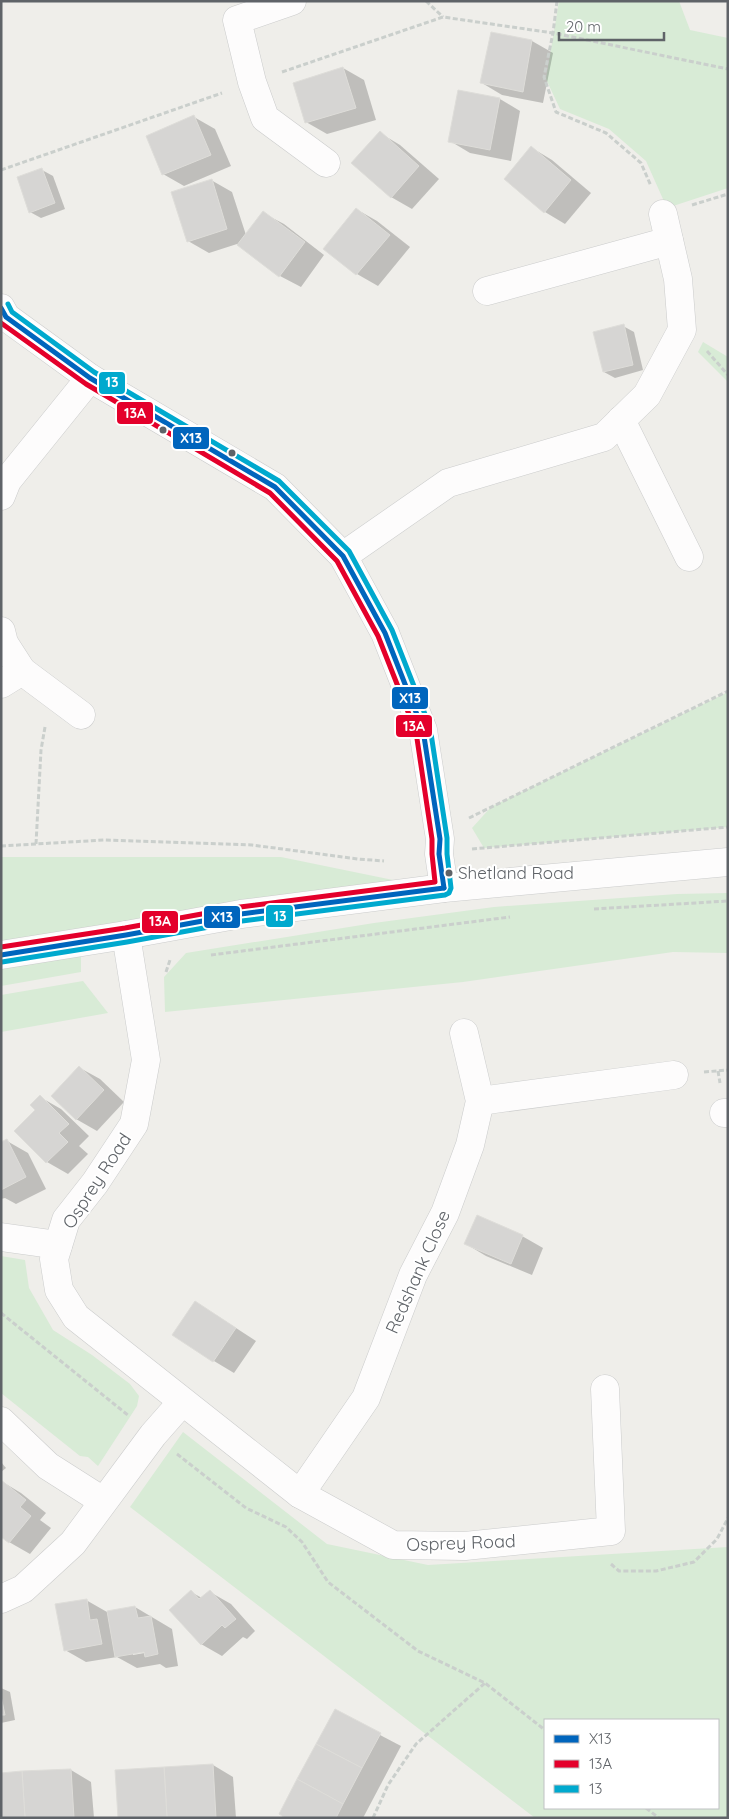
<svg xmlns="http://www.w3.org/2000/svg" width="729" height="1819" viewBox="0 0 729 1819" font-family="Quicksand,sans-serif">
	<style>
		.green { fill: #d8ebd6; fill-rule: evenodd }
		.shadow { fill: #0003; fill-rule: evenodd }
		.building { fill: #d6d5d3; stroke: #deddd9 }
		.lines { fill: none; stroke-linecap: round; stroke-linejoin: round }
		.minor-casing { stroke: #cbcccc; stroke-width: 29 }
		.path { stroke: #cacfcc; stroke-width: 3; stroke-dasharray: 5 2.5; stroke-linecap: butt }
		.minor { stroke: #fdfcfc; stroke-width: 28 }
		.bus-1-casing { stroke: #fff; stroke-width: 9 }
		.bus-2-casing { stroke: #fff; stroke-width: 9 }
		.bus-3-casing { stroke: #fff; stroke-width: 9 }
		.bus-1 { stroke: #0065bd; stroke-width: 5 }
		.bus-2 { stroke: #e4002b; stroke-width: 5 }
		.bus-3 { stroke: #00a9ce; stroke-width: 5 }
		.bus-dot { fill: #5f6368; stroke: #fff; stroke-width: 2 }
		.labels { text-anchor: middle; stroke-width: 4; stroke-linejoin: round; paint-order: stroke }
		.bus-label { font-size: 17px; fill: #5f6368; stroke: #fff; text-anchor: start }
		.street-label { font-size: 18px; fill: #5f6368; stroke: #fff }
		.line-badge { stroke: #fff; stroke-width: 2 }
		.badge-label { font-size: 14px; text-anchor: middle; font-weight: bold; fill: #fff }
	</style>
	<rect width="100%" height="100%" fill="#efeeea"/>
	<g class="green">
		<path d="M559 1H679L690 30 728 38V188L667 208 646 161 609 129 560 109 546 79Z"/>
		<path d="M703 342 728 357V382L698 352Z"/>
		<path d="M728 692V827L484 848 472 828 491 807Z"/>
		<path d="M1 857H281L398 881 81 936V972L1 986Z"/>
		<path d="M728 893V953L673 952 463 982 165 1012 164 977 186 953 374 923 494 907 677 894Z"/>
		<path d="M83 981 108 1013 1 1032V995Z"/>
		<path d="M1 1256 25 1260 29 1288 53 1330 92 1355 130 1384 139 1396 137 1406 98 1466 88 1457 80 1456 1 1393Z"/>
		<path d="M183 1432 327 1544 428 1565 728 1547V1818H535L130 1507ZM545 1720H718V1808H545Z"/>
	</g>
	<g class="shadow">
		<path d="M492 33 532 41 553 53 543 103 502 95 482 83Z"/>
		<path d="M343 68 364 80 376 120 327 134 306 122Z"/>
		<path d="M500 99 520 111 511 161 470 153 450 141Z"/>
		<path d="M194 117 215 129 231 166 184 186 163 174Z"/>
		<path d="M380 133 400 145 439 179 412 209 391 197Z"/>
		<path d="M532 148 552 160 591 193 565 224 545 212Z"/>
		<path d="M42 170 53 176 65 209 41 218 30 212Z"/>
		<path d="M211 180 232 192 246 235 263 213 284 224 324 255 301 287 280 276 237 244 209 253 188 241Z"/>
		<path d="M356 209 377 221 410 247 378 286 357 274 325 249Z"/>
		<path d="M623 326 634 332 643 370 615 378 604 372Z"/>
		<path d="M80 1068 100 1079 124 1102 97 1131 76 1119Z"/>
		<path d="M40 1097 61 1109 89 1136 79 1146 88 1154 68 1174 47 1162 15 1131 37 1110Z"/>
		<path d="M7 1141 28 1153 46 1189 16 1204 5 1198 1 1199V1144Z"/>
		<path d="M522 1236 543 1248 532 1275 486 1256 466 1244Z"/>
		<path d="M216 1315 256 1341 234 1373 214 1361Z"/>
		<path d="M1 1462 6 1468 1 1472Z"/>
		<path d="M1 1481 21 1493 46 1513 40 1520 51 1528 30 1554 9 1542Z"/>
		<path d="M191 1592 202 1598 210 1592 231 1604 255 1631 247 1639 243 1637 222 1656 201 1644Z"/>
		<path d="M86 1600 107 1612 135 1607 172 1629 178 1666 166 1668 160 1664 137 1668 117 1657 86 1662 65 1650ZM150 1650V1652L133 1655V1653Z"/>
		<path d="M1 1688 10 1692 15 1720 1 1723Z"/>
		<path d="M380 1735 401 1746 363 1818H287Z"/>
		<path d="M213 1765 233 1777 236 1818H119Z"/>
		<path d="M71 1770 91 1782 94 1818H1Z"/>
	</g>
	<g class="building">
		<path d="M491 32 532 40 523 92 480 83Z"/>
		<path d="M343 67 356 108 305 123 293 83Z"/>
		<path d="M458 90 500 98 490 150 448 142Z"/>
		<path d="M194 115 211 155 162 175 146 136Z"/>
		<path d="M380 131 419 166 391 198 351 163Z"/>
		<path d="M531 146 571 180 544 213 504 179Z"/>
		<path d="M42 168 55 203 29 213 17 177Z"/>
		<path d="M212 179 227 229 187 242 171 192Z"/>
		<path d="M356 208 390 235 356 275 323 249Z"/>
		<path d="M263 211 305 242 279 277 237 245Z"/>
		<path d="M624 324 633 365 603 372 593 332Z"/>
		<path d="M79 1066 104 1090 76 1120 51 1096Z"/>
		<path d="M40 1095 69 1124 59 1133 68 1142 46 1163 14 1131 35 1110 30 1105Z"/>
		<path d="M7 1139 26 1177 1 1190V1142Z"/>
		<path d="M477 1215 523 1235 511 1264 464 1244Z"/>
		<path d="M195 1301 236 1328 213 1362 172 1335Z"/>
		<path d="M1 1480 26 1500 20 1507 31 1516 9 1543 1 1537Z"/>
		<path d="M191 1590 199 1599 210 1590 236 1619 225 1628 222 1625 201 1645 169 1610Z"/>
		<path d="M87 1599 90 1620 97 1619 102 1644 64 1651 55 1604Z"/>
		<path d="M135 1606 138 1618 151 1616 158 1654 145 1657 144 1652 115 1657 107 1611Z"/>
		<path d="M1 1696 5 1715H1Z"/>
		<path d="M335 1709 381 1733 362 1768 316 1744Z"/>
		<path d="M316 1744 362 1768 343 1804 297 1779Z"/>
		<path d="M213 1764 216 1818H167L164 1767Z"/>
		<path d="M164 1767 167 1818H118L115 1770Z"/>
		<path d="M71 1769 74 1818H25L22 1771Z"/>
		<path d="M22 1771 25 1818H1V1773Z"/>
		<path d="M297 1779 343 1804 336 1818H285L279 1814Z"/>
	</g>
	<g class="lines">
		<g class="minor-casing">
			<g id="minor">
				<path d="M292 1 237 20 252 82 265 118 326 163"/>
				<path d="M487 291 669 241"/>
				<path d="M1 308 6 317 90 378 275 487 343 556 385 633 423 730 440 839 439 854 444 888"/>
				<path d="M621 420 689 557"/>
				<path d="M1 496 7 481 90 378"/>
				<path d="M343 556 448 483 604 437 647 395 682 330 678 279 663 214"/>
				<path d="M1 631 4 643 22 671 81 715"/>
				<path d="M1 684 22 671"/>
				<path d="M126 935 146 1060 134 1124 95 1183 66 1220 54 1259 59 1290 76 1317 300 1494 393 1545 465 1546 611 1531 605 1389"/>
				<path d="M1 955 126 935 241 914 444 888 728 862"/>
				<path d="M480 1101 674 1075"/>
				<path d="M724 1113H728"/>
				<path d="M1 1237 58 1245"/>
				<path d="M1 1421 48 1466 103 1501"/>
				<path d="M300 1494 366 1398 413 1275 445 1213 470 1145 480 1101 464 1033"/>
				<path d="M1 1599 23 1589 73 1543 153 1435 182 1402"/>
			</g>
		</g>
		<g class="path">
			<path d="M426 1 443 17"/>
			<path d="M557 1 553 33 544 77 556 112 606 133 641 163 651 186"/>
			<path d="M282 72 443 17 553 33 728 69"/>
			<path d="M1 170 222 93"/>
			<path d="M692 205 728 194"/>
			<path d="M707 351 728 375"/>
			<path d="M469 818 728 691"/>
			<path d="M36 844 41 750 45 727"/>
			<path d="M1 846 104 840 252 845 358 859 384 861"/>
			<path d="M472 849 728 827"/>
			<path d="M594 909 728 901"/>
			<path d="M211 955 510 917"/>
			<path d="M166 972 170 960"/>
			<path d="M718 1071 720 1083"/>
			<path d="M704 1072 728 1070"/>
			<path d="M1 1313 129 1416"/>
			<path d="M177 1454 246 1508 286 1527 302 1542 328 1582 418 1651 485 1683 545 1730"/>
			<path d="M611 1564 619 1571H656L694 1562 717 1539 728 1518"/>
			<path d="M646 1808 659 1818"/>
			<path d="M373 1818 388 1785 416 1744 485 1683"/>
		</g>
		<use href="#minor" class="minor"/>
		<g class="bus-1-casing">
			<g id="bus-1">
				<path d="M1 308 6 317 90 378 275 487 343 556 385 633 423 730 440 839 439 854 444 888"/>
				<path d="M1 955 126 935 241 914 444 888"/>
			</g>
		</g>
		<g class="bus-2-casing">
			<path id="bus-2" d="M1 323 86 384 270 493 337 561 378 636 416 732 432 839V854L435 882 240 907 125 928 1 947"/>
		</g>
		<g class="bus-3-casing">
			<path id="bus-3" d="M2 962 127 942 242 921 445 895 449 893 451 888 447 854V838L430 727 392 630 349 551 279 481 94 372 12 312 8 304"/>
		</g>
		<use href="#bus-1" class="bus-1"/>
		<use href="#bus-2" class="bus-2"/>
		<use href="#bus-3" class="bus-3"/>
	</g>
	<g class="bus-dot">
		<circle cx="163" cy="430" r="4.5"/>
		<circle cx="232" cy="453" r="4.5"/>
		<circle cx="449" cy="873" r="4.5"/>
	</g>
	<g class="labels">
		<g class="bus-label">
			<text x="458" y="879">Shetland Road</text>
		</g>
		<g class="street-label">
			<text transform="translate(97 1181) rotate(-57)" y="6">Osprey Road</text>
			<text transform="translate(418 1272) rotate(-66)" y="6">Redshank Close</text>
			<text transform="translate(461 1543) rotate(-2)" y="6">Osprey Road</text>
		</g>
	</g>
	<g class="line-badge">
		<rect x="98" y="371" width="28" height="24" rx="5" fill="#00a9ce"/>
		<rect x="116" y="401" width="38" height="24" rx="5" fill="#e4002b"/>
		<rect x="172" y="426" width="38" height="24" rx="5" fill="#0065bd"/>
		<rect x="391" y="686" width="38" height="24" rx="5" fill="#0065bd"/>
		<rect x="395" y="714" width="38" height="24" rx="5" fill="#e4002b"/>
		<rect x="265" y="904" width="29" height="24" rx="5" fill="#00a9ce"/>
		<rect x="203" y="905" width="38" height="24" rx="5" fill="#0065bd"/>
		<rect x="141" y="910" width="38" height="24" rx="5" fill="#e4002b"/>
	</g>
	<g class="badge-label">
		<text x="112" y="387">13</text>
		<text x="135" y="418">13A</text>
		<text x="191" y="443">X13</text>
		<text x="410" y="703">X13</text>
		<text x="414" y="731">13A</text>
		<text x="280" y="921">13</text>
		<text x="222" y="922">X13</text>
		<text x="160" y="926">13A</text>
	</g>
	<rect width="729" height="1819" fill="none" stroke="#5f6368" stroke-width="5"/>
	<rect x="544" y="1719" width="175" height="90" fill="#ffffff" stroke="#bfc1c3"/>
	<rect x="554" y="1735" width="25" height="8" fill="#0065bd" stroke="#bfc1c3"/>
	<text x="589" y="1744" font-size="15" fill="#5f6368">X13</text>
	<rect x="554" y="1760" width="25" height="8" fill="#e4002b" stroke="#bfc1c3"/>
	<text x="589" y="1769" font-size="15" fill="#5f6368">13A</text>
	<rect x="554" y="1785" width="25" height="8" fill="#00a9ce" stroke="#bfc1c3"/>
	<text x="589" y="1794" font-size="15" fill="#5f6368">13</text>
	<path d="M559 32v8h105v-8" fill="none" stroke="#5f6368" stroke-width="2.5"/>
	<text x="566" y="32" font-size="15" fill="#5f6368" stroke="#ffffff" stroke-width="4" paint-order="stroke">20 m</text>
</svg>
